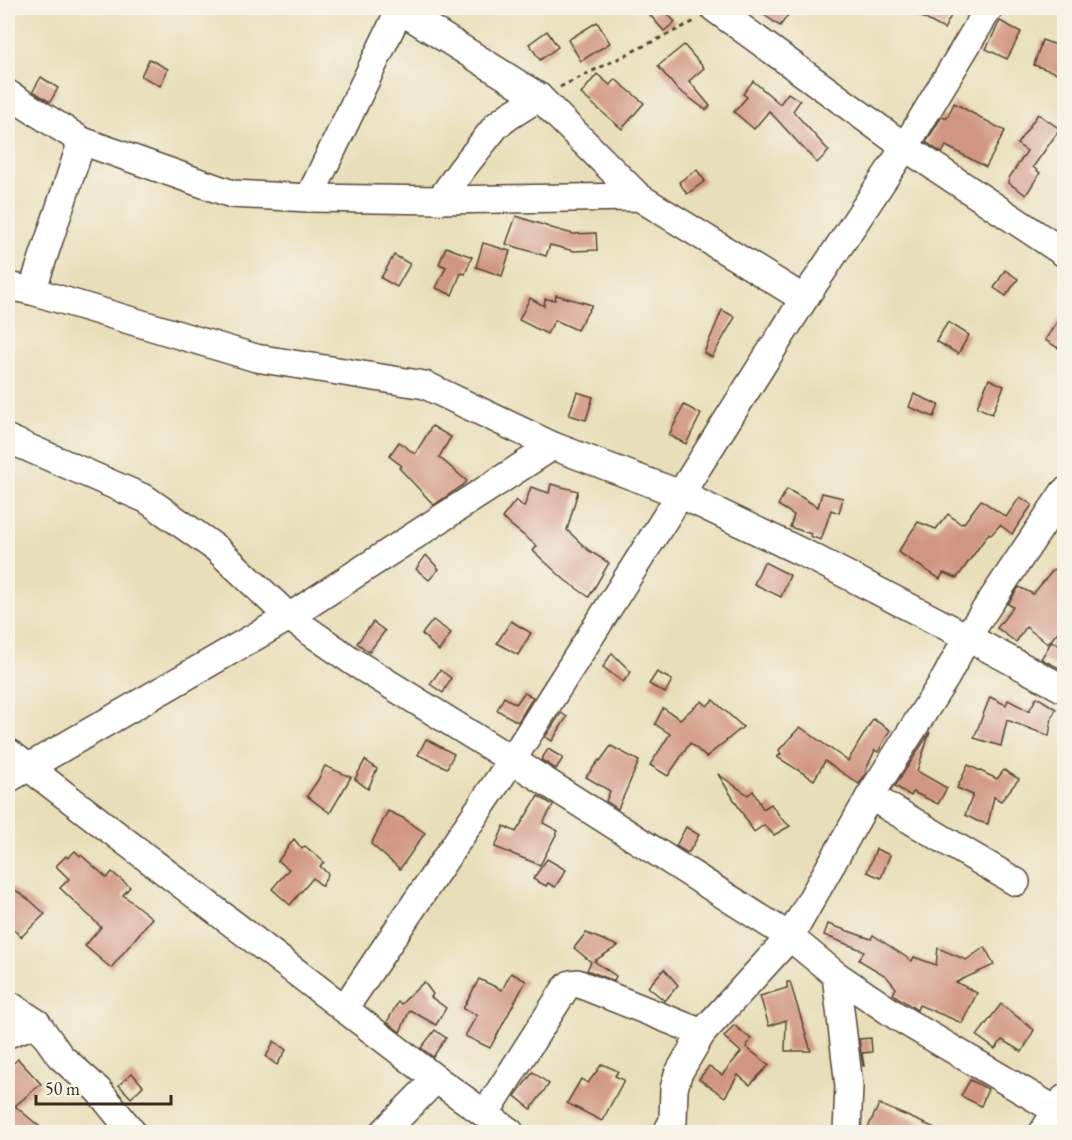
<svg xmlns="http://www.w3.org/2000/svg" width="1072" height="1140" viewBox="0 0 1072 1140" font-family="'EB Garamond',serif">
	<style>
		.building { fill: #d19683 }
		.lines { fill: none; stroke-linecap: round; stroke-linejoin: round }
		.minor-casing { stroke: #554535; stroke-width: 30 }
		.path { stroke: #554535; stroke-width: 3; stroke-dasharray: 4.5 4.5; stroke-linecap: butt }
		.minor { stroke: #fff; stroke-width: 27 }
	</style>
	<rect width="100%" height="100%" fill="#f7f3e8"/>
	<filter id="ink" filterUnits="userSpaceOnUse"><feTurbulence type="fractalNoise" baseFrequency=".0167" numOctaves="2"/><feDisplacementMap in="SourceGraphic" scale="12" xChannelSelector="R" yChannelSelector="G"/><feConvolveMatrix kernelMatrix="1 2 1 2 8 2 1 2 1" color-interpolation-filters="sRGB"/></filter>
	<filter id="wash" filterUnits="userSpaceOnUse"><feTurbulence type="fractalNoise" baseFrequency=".008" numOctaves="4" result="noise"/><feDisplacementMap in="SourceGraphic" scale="24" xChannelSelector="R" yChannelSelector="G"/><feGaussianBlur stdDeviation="1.35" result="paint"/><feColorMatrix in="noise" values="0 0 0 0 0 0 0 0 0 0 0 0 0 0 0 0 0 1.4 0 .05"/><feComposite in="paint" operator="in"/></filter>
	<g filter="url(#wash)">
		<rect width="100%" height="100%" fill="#e8dfba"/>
		<g id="blocks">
			<g class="building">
				<path d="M659 8H662L675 22 664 31 650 15Z"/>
				<path d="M754 8H793L780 26Z"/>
				<path d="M905 8H955L944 29Z"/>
				<path d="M1000 21 1021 32 1007 59 986 49Z"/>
				<path d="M597 22 610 43 581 61 568 40Z"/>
				<path d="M547 31 558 47 540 60 529 44Z"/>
				<path d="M1042 40 1065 48V76L1034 65Z"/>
				<path d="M684 45 704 68 689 81 710 106 706 110 676 88 658 66Z"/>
				<path d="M149 59 168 69 160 86 141 76Z"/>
				<path d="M597 74 610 85 615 79 644 103 622 129 581 94Z"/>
				<path d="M41 77 58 88 50 102 33 91Z"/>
				<path d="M753 81 780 104 788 93 800 101 793 111 829 151 817 163 769 111 754 129 734 112 747 97 743 94Z"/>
				<path d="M954 103 1005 131 986 167 946 146 942 153 926 142 942 116 947 118Z"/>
				<path d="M1038 114 1060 129 1033 167 1040 173 1026 195 1009 183V178L1027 151 1017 144Z"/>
				<path d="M697 170 705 181 687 194 679 182Z"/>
				<path d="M516 216 555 229 573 234 596 233 597 250 574 251 550 245 546 256 506 244Z"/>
				<path d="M483 243 510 251 502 276 476 267Z"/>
				<path d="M446 247 472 257 465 274 461 273 452 295 436 288 446 267 439 264Z"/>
				<path d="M394 255 410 264 397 287 381 278Z"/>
				<path d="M1005 270 1018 279 1006 296 994 288Z"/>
				<path d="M556 295 592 305 577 330 555 320 547 334 519 320 530 298 544 306 545 299 555 300Z"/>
				<path d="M722 310 735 317 712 357 704 353Z"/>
				<path d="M1065 310V338L1058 348 1045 340Z"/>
				<path d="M948 322 969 335 958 354 936 341Z"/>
				<path d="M989 379 1004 386 992 414 977 407Z"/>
				<path d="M577 392 593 397 586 420 569 415Z"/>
				<path d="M914 394 939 405 934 417 909 407Z"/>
				<path d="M684 405 701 414 686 444 669 435Z"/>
				<path d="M432 426 451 437 439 457 467 481 463 485 434 505 399 468 402 466 389 456 399 442 415 454Z"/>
				<path d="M551 484 578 491 567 530 588 550 609 563 589 597 566 581 533 551 537 546 502 518 516 500 524 507 531 487 549 493Z"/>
				<path d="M787 489 818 507 822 493 843 498 839 513 831 510 821 540 810 536 811 534 790 527 794 515 778 505Z"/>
				<path d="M1020 497 1032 505 1012 534 1000 525 991 535 989 533 957 578 943 573 940 579 898 552 918 522 936 529 948 514 961 524 963 522 964 523 981 500 1006 517Z"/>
				<path d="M426 555 439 569 429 580 416 569Z"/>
				<path d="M764 562 790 575 781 597 754 584Z"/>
				<path d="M1054 569 1065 577V623L1048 644 1026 627 1016 642 997 628 1013 607 1008 604 1019 587 1033 594Z"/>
				<path d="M433 620 451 633 439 651 422 634Z"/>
				<path d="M511 621 531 633 518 655 497 643Z"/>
				<path d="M373 622 385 631 369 652 357 643Z"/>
				<path d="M1052 641 1065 649V671L1041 659Z"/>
				<path d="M612 653 631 672 623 682 603 667Z"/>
				<path d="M440 670 451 678 443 693 430 684Z"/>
				<path d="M657 672 672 680 665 693 649 684Z"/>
				<path d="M524 693 533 697 518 722 497 710 504 697 516 704Z"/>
				<path d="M990 697 1006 705 1008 700 1029 711 1037 697 1056 709 1052 717 1049 736 1007 720 1001 746 974 738Z"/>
				<path d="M713 700 743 727 706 757 690 743 668 776 650 765 670 734 655 724 663 708 680 719 702 701 707 706Z"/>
				<path d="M561 713 567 717 552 741 545 737Z"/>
				<path d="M873 719 890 730 878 752 875 750 865 772 866 773 859 784 825 761 814 780 777 757 781 754 779 750 800 727 848 761Z"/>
				<path d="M930 732 917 771 947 788 938 804 913 792 911 796 895 786Z"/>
				<path d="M426 739 454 754 447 768 418 755Z"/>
				<path d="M611 746 639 761 618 809 606 801 610 791 586 777 599 760 600 761Z"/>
				<path d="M548 749 563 758 556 769 541 760Z"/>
				<path d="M365 760 377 769 368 789 355 779Z"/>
				<path d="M968 765 997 779 1004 770 1019 779 1001 801 994 797 988 824 977 821 965 815 973 795 957 788Z"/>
				<path d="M325 766 351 777 330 813 307 796 318 780Z"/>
				<path d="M718 774 748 795 753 791 763 809 771 804 781 818 790 826 774 835 764 825 754 832Z"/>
				<path d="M538 796 553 805 543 823 558 831 540 865 495 847 504 826 516 832Z"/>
				<path d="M388 811 403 818 425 833 400 869 371 844Z"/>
				<path d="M686 827 699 835 689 852H686L676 846Z"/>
				<path d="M294 839 302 849 305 846 324 862 320 866 328 874 322 886 313 878 290 905 272 889 289 869 278 861Z"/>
				<path d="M876 849 890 855 881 878 867 872Z"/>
				<path d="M75 851 80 856 81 855 107 878 112 872 130 887 123 895 152 918 111 968 85 946 101 927 60 888 69 879 56 866 66 856 68 858Z"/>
				<path d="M547 859 566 870 555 887 548 883 546 886 533 879Z"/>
				<path d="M8 885 32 902 45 914 21 937 8 924Z"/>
				<path d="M828 924 871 939 873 935 912 961 914 957 936 965 938 948 966 960 985 947 994 965 956 982 977 993 962 1023 919 1005 917 1010 893 994 896 988 886 976 859 960 864 951 824 935Z"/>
				<path d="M586 933 618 946 594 961 616 976 614 981 587 970 591 962 574 948Z"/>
				<path d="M664 969 678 985 665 1001 648 987Z"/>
				<path d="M511 973 526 981 490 1048 465 1036 477 1015 463 1009 479 979 502 990Z"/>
				<path d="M424 982 433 994 431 997 446 1008 436 1025 410 1010 400 1032 387 1022 398 1002 401 1004Z"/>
				<path d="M787 982H790L811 1051H785L786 1020 769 1026 760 996 787 988Z"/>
				<path d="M1001 1004 1034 1030 1022 1052 1002 1040 995 1049 977 1036Z"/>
				<path d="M734 1025 751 1039 746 1047 769 1065 750 1085 738 1075 725 1097 699 1079 709 1066 722 1075 741 1052 724 1037Z"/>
				<path d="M435 1030 446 1038 433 1057 421 1048Z"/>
				<path d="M871 1038 872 1052 862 1053 864 1066H863L859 1039Z"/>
				<path d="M274 1041 286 1050 277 1065 266 1057Z"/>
				<path d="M18 1059 41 1084 15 1106 46 1132H8V1068Z"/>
				<path d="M602 1064 618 1071 615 1076 624 1080 602 1121 567 1103 581 1079 588 1083Z"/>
				<path d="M533 1072 549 1084 531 1109 515 1096Z"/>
				<path d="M132 1073 143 1086 131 1098 119 1085Z"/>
				<path d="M970 1080 988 1089 981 1106 961 1096Z"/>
				<path d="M879 1104 944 1132H866Z"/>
			</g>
		</g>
	</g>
	<g filter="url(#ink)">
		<use href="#blocks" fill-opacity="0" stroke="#554535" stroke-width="1.5"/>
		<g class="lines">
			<g class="minor-casing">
				<g id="minor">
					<path d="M397 8 539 97 639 197"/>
					<path d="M714 8 905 147 1064 253"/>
					<path d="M8 94 82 141 232 194 309 198 440 200 639 197 804 299"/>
					<path d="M309 198 400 9"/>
					<path d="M440 200 462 169 496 126 509 116 539 97"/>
					<path d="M8 286 32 291 256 358 425 385 553 446 680 494 818 560 967 637 1064 689"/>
					<path d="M32 291 82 141"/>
					<path d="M8 439 146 499 217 549 289 617 352 661 512 760 790 937 836 975 898 1017 1064 1115"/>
					<path d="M8 752 28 767 436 1079 510 1132"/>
					<path d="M8 779 289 617 553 446"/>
					<path d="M870 796 1016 882"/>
					<path d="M836 975 849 1086 847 1132"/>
					<path d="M8 1004 37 1023 60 1056 98 1090 132 1132"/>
					<path d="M344 1009 512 760 804 299 905 147 989 8"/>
					<path d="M8 1034 37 1023"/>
					<path d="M485 1114 565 989 570 984 577 983 702 1033"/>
					<path d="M384 1132 436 1079"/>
					<path d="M667 1132 673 1121 674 1089 678 1074 702 1033 790 937 870 796 946 677 967 637 1064 492"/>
					<path d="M1043 1132 1064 1099"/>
				</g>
			</g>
			<path class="path" d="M560 87 697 20"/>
			<use href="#minor" class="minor"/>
		</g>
	</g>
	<rect width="1072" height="1140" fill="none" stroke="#f7f3e8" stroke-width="30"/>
	<path d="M36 1095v9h135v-9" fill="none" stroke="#3b2a1e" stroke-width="3"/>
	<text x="45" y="1095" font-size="18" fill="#3b2a1e" stroke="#f7f3e8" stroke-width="4.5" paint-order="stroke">50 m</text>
</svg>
